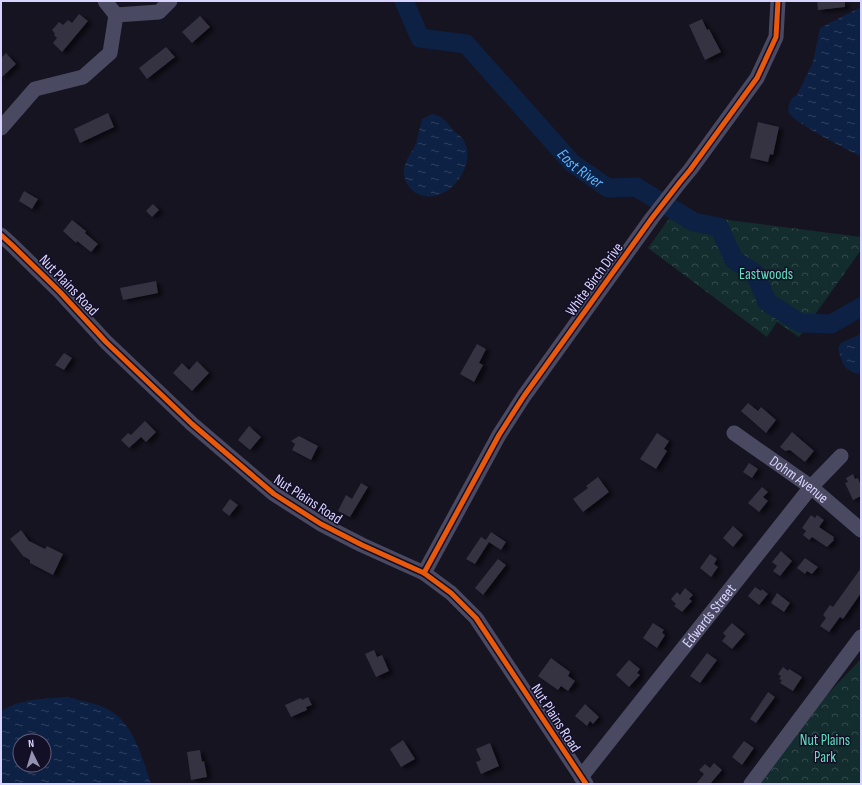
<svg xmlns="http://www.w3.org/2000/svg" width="862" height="785" viewBox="0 0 862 785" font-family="'Sofia Sans Condensed',sans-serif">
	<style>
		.park { fill: url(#park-crowns) }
		.water { fill: url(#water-ripples); fill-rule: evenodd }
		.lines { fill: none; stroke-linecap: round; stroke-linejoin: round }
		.river { stroke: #0d2144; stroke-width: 19 }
		.building { fill: #343243; filter: url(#shadow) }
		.minor { stroke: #4a4962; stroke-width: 15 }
		.cycleway-casing { stroke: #130f26; stroke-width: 8 }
		.cycleway { stroke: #e8590c; stroke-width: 5 }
		.labels { text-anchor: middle; stroke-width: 3; stroke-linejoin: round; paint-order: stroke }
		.park-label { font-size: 15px; fill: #5fe0c0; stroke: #130f26 }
		.street-label { font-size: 15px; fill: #d9d4ff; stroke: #130f26 }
		.water-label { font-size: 16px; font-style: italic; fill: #62b6ff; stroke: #130f26 }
	</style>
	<defs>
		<pattern id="park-crowns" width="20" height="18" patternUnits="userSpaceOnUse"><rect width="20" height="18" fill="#132c2d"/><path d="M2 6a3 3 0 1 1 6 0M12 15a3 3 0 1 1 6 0" fill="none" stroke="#354a4c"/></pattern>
		<pattern id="water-ripples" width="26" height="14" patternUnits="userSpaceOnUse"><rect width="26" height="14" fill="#0d2144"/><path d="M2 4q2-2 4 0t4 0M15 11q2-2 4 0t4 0" fill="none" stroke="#304060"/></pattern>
		<filter id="shadow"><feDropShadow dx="4.5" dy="2.5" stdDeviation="2" flood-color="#0009"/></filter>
	</defs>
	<rect width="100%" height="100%" fill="#161421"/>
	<g class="park">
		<path d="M673 213 861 237V250L799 337 777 322 767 337 648 248Z"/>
		<path d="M861 659V784H761L799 724Z"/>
	</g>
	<g class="water">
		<path d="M861 7V156C850 152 792 121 789 113 787 108 790 102 792 98L797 95 813 62 820 28Z"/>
		<path d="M432 114C444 116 447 123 455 132 459 135 463 138 465 143 474 162 457 190 438 195 422 200 406 191 404 174 403 162 412 153 416 143 418 135 420 127 422 119Z"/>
		<path d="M861 334V374C844 372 842 363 838 348L841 343Z"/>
		<path d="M67 697C78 700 90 702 101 706 133 718 141 755 151 784H1V711C23 698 43 699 67 697ZM20 741H44V765H20Z"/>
	</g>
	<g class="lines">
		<path class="river" id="s1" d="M404 1 420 38 466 44 572 163 608 188 636 187 694 222 719 227 734 260 755 273 767 302 800 323 831 324 861 307"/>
	</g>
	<g class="building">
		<path d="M817 1H845V7L818 10Z"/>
		<path d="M79 14 88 21 62 52 53 43 57 38 54 35 55 34 52 30 59 22 63 25 68 20 72 23Z"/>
		<path d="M200 16 210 27 192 43 182 32Z"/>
		<path d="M702 19 707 30 709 29 721 52 705 60 689 25Z"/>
		<path d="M166 47 175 57 147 79 139 68Z"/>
		<path d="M6 53 16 64 1 78V58Z"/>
		<path d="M108 113 114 127 80 143 74 129Z"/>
		<path d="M758 122 779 127 773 155 770 154 768 162 750 158Z"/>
		<path d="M24 191 38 199 32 209 19 201Z"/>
		<path d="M153 204 159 210 152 217 146 211Z"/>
		<path d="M72 220 86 231 85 233 98 244 91 252 77 241 76 243 63 231Z"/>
		<path d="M156 281 158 293 123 300 120 288Z"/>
		<path d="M477 344 486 349 479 363 483 365 474 382 460 374Z"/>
		<path d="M64 353 72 358 64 370 55 365Z"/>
		<path d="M197 361 209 373 192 391 173 373 182 363 189 370Z"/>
		<path d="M748 403 758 411 761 407 776 420 766 433 741 411Z"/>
		<path d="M145 421 156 432 146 442 141 437 129 448 121 440 128 433 131 435Z"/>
		<path d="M249 426 261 437 250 450 238 440Z"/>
		<path d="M792 432 814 451 805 462 790 450 785 451 780 447Z"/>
		<path d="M657 433 669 441 664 449 667 451 656 469 640 459Z"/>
		<path d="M299 436 318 446 311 460 292 450 295 444 291 441Z"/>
		<path d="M749 463 758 469 752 478 743 472Z"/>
		<path d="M853 474 855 479 858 478 861 486V496L853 500 845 483 848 482 846 478Z"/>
		<path d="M598 477 609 492 583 512 573 499 588 488 586 486Z"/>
		<path d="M361 483 368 487 350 517 338 511 346 495 352 499Z"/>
		<path d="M762 487 768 492 763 497 768 501 759 512 748 503Z"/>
		<path d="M230 499 238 505 229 516 222 510Z"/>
		<path d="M811 515 815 518 817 515 824 520 819 527 834 537 833 539 834 540 827 547 812 537 809 540 803 535 806 531 802 528Z"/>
		<path d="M733 526 743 535 733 547 723 538Z"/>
		<path d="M21 530 29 541 45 549 47 546 63 554 53 575 30 563V560L23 556 10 539Z"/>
		<path d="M491 532 506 542 501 550 489 542 475 564 466 559 481 537 486 540Z"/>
		<path d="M781 551 792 561 780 576 773 571 777 566 772 562Z"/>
		<path d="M710 554 717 559 714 564 718 567 711 577 700 568Z"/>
		<path d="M805 558 818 567 812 574 807 571 805 574 797 568Z"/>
		<path d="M498 559 506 565 483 595 475 588Z"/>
		<path d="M861 568V593L843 619 840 617 829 632 820 626 826 618 823 615 830 605 833 607Z"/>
		<path d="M755 587 761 591 762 589 768 594 759 605 748 596Z"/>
		<path d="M685 588 693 595 689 599 692 601 682 612 674 606 676 604 671 599 677 592 680 595Z"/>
		<path d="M777 593 790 603 784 612 771 603Z"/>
		<path d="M653 623 664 630 662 633 665 635 657 648 643 638Z"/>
		<path d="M732 623 745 634 732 649 722 641 726 636 723 633Z"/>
		<path d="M374 650 377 657 382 655 389 671 376 677 365 654Z"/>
		<path d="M707 653 717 660 700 683 690 676Z"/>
		<path d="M551 658 570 672 568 676 575 681 568 691 561 686 558 690 538 676Z"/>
		<path d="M629 660 640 669 637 673 640 675 629 687 616 675Z"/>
		<path d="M783 667 788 671 789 669 802 677 793 691 780 683 782 680 779 679 781 676 778 674Z"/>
		<path d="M768 692 775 697 756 723 750 719Z"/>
		<path d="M308 697 312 705 306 707 307 710 291 717 285 705 301 698 302 700Z"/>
		<path d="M585 704 599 717 593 724 590 721 587 726 575 716Z"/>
		<path d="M403 740 415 759 401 767 390 749Z"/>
		<path d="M744 741 754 748 742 765 732 757Z"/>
		<path d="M490 743 499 766 481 774 476 762 481 760 476 749Z"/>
		<path d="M200 750 202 762 204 761 207 777 191 780 187 752Z"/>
		<path d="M714 763 722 770 710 784H696L704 774 699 770 705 764 710 768Z"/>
	</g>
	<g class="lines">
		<g class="minor">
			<path d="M116 15 159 12 170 1"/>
			<path d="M1 128 35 89 83 77 110 53 116 15 105 1"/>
			<path d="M1 235 13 246 60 292 106 342 192 424 274 494 321 524 362 545 424 573 451 593 476 618 486 633 586 784"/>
			<path id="s2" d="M734 433 811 487 861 530"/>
			<path d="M424 573 499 435 524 396 652 218 680 182 690 170 757 78 776 37 778 1"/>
			<path id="s3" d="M581 777 811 487 841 456"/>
			<path d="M751 784 861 637"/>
		</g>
		<g class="cycleway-casing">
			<g id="cycleway">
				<path d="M1 235 13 246 60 292 106 342 192 424 274 494 321 524 362 545 424 573 451 593 476 618 486 633 586 784"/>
				<path d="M424 573 499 435 524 396 652 218 680 182 690 170 757 78 776 37 778 1"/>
			</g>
		</g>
		<use href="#cycleway" class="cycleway"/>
	</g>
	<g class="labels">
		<g class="park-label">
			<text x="766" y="279">Eastwoods</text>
			<text x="825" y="745">Nut Plains<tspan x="825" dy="17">Park</tspan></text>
		</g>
		<g class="street-label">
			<text transform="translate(594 279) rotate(-54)" y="5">White Birch Drive</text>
			<text transform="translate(69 285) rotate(46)" y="5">Nut Plains Road</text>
			<text dy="5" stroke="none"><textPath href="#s2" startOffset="80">Dohm Avenue</textPath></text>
			<text transform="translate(308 499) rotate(33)" y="5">Nut Plains Road</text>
			<text dy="5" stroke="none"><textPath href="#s3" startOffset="206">Edwards Street</textPath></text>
			<text transform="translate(556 718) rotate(57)" y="5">Nut Plains Road</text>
		</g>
		<g class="water-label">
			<text dy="6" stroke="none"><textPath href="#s1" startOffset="256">East River</textPath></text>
		</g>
	</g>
	<rect width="862" height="785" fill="none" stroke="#d9d4ff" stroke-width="4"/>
	<g transform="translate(32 753) rotate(355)"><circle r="19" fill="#130f26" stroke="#625e7d"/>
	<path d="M0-3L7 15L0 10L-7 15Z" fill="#9591b1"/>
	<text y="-6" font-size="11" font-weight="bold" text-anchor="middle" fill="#d9d4ff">N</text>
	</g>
</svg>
